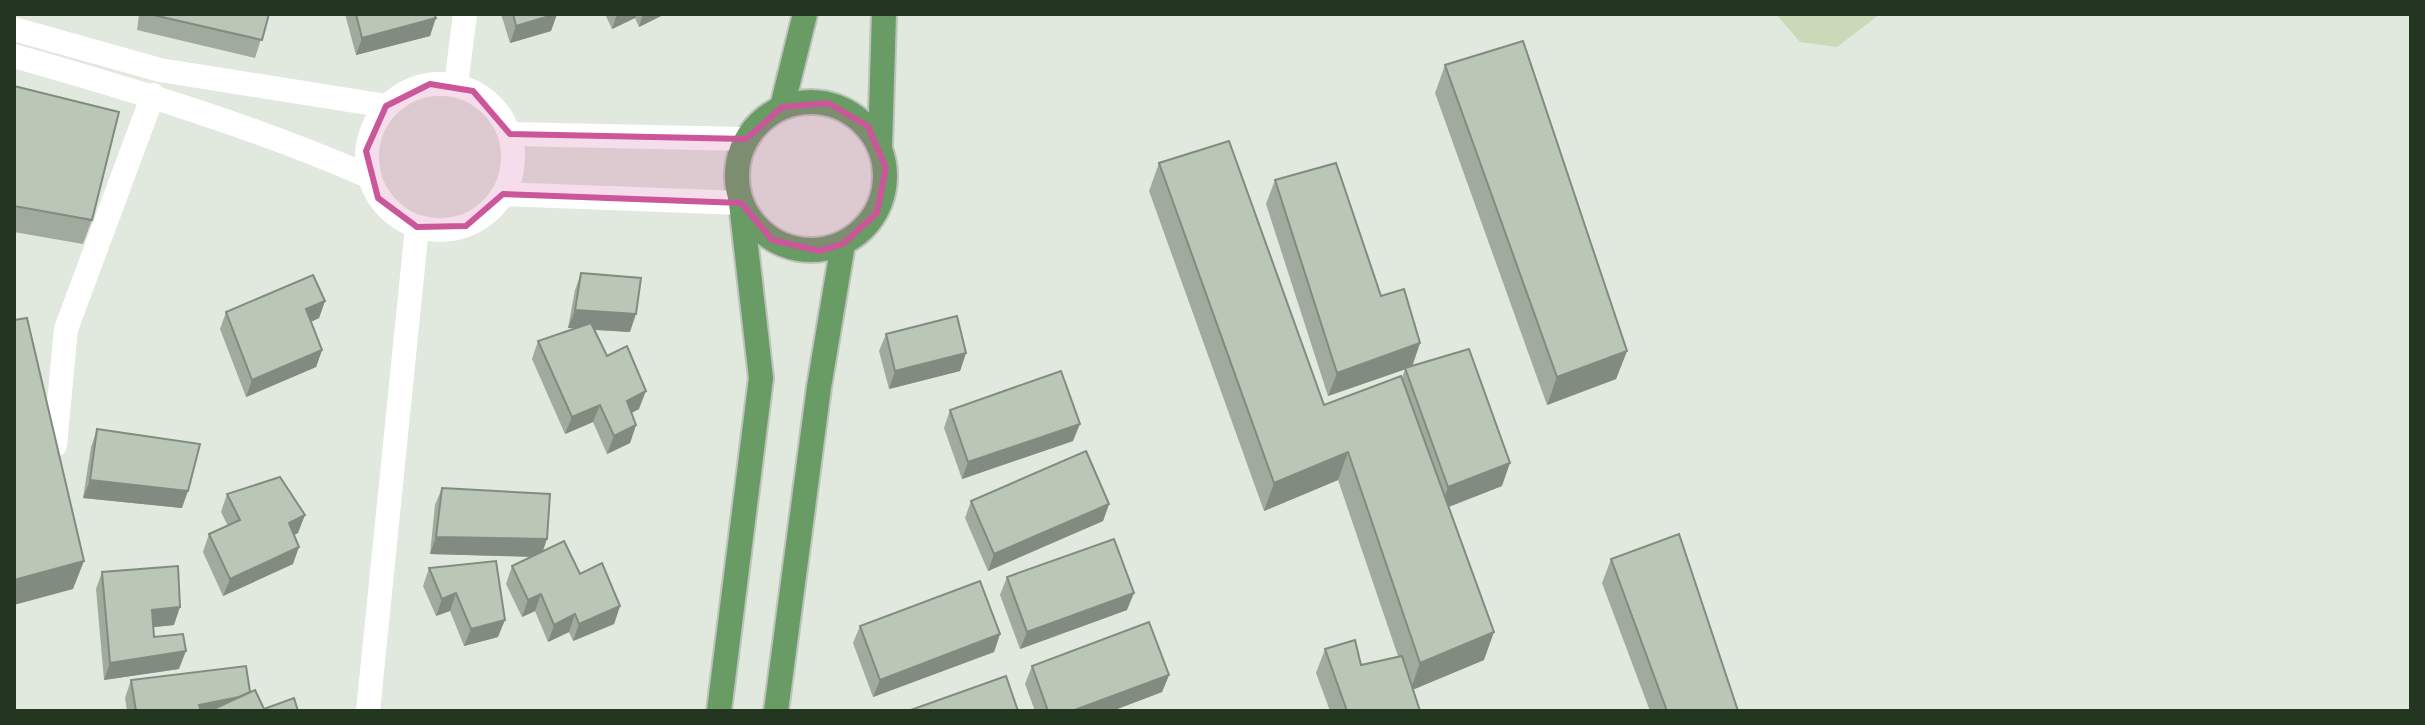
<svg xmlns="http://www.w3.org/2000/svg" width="2425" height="725" viewBox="0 0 2425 725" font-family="Cabin,sans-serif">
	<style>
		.pitch { fill: #cad9b7 }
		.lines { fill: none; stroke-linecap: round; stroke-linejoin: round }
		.primary-casing { stroke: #bdc3bc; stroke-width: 28 }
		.street { stroke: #fff; stroke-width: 24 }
		.primary { stroke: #699b65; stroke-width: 24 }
		.wall { fill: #a0aa9d }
		.shaded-wall { fill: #828b7f }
		.building { fill: #bac6b6; stroke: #828b7f; stroke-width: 2 }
		.marked { fill: #cb5699; fill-opacity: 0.2; stroke: #cb5699; stroke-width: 6; stroke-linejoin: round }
	</style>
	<rect width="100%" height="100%" fill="#e1e8de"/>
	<path class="pitch" d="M1776 14H1880L1837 47 1800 42Z"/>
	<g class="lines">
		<g class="primary-casing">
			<g id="primary">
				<circle cx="811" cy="176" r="74"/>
				<path d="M782 107 805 14"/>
				<path d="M880 146 884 14"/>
				<path d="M719 711 761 378 741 203"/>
				<path d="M776 711 819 387 843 244"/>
			</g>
		</g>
		<g class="street">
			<path d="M14 29 160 70 386 106"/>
			<path d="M14 56C134 90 253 126 368 176"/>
			<circle cx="440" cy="157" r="73"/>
			<path d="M456 85 465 14"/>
			<path d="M510 134 746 139"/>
			<path d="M503 194 741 203"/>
			<path d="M55 445 66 329 153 95"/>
			<path d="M368 711 417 227"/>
		</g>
		<use href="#primary" class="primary"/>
	</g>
	<g class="wall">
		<path d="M139 14H269L255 58 137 30Z"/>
		<path d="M345 14H434L430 36 356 55Z"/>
		<path d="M501 14H557L551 31 510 43Z"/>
		<path d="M605 14H665L639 27 635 18 612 29Z"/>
		<path d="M1445 65 1627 351 1616 379 1547 405 1435 93Z"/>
		<path d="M14 86 92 220 83 244 14 232Z"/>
		<path d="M1159 163 1324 405 1402 378 1405 369 1328 396 1266 204 1275 180 1381 296 1420 343 1412 366 1502 486 1449 507 1484 660 1413 689 1420 711H1330L1316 673 1325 649 1361 665 1398 656 1338 480 1264 511 1149 191Z"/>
		<path d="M581 273 630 332 594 330 607 356 639 409 631 413 636 425 630 443 607 454 593 422 565 434 532 359 538 341 576 328H568L575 290Z"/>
		<path d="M325 301 319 318 311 322 322 350 316 367 246 397 220 329 226 312Z"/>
		<path d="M886 334 966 353 960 371 889 389 879 351Z"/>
		<path d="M950 410 1073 441 962 479 944 428Z"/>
		<path d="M97 429 182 508 83 498 91 447Z"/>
		<path d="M442 488 580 574 620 606 614 624 573 641 569 632 548 642 535 611 522 617 506 584 512 566 532 557 430 554 435 505Z"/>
		<path d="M227 494 298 533 294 535 293 564 223 596 203 552 209 534 228 526 221 512Z"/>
		<path d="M971 501 1109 504 1103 521 988 571 965 518Z"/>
		<path d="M1611 559 1738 711H1650L1602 583Z"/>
		<path d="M496 561 498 637 464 646 450 611 436 616 423 586 429 568Z"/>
		<path d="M102 572 174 625 153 627 154 637 179 669 104 680 96 589Z"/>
		<path d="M1007 577 1127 610 1020 649 1000 595Z"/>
		<path d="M860 626 1000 634 994 652 873 697 853 643Z"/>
		<path d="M1032 666 1169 675 1162 692 1112 711H1035L1025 684Z"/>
		<path d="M131 680 250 692 264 709 298 711H127L125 698Z"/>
	</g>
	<g class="shaded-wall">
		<path d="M557 14 551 31 510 43 516 26Z"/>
		<path d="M617 14H637L635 18 612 29Z"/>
		<path d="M643 14H665L639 27Z"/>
		<path d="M436 18 430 36 356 55 362 38Z"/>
		<path d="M325 301 319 318 299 327 306 309Z"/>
		<path d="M575 310 636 314 630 332 568 328Z"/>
		<path d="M1420 343 1412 367 1328 396 1337 373Z"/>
		<path d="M322 350 316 367 246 397 252 380Z"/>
		<path d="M1627 351 1616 379 1547 405 1557 377Z"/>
		<path d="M966 353 960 371 889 389 895 371Z"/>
		<path d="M646 391 639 409 620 419 627 401Z"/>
		<path d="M600 405 593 422 565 434 572 417Z"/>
		<path d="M1080 424 1073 441 962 479 968 462Z"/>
		<path d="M636 425 630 443 607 454 614 436Z"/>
		<path d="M1348 452 1338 480 1264 511 1274 483Z"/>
		<path d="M1510 463 1502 486 1440 510 1448 487Z"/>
		<path d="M90 480 188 491 182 508 83 498Z"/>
		<path d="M1109 504 1103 521 988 571 994 554Z"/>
		<path d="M305 515 298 533 283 540 289 523Z"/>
		<path d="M436 537 547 539 541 557 430 554Z"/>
		<path d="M299 547 293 564 223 596 230 579Z"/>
		<path d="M84 561 73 589 14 605V580Z"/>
		<path d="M456 593 450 611 436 616 442 599Z"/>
		<path d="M1134 593 1127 610 1020 649 1027 632Z"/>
		<path d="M541 594 535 611 522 617 528 600Z"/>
		<path d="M620 606 614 624 573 641 579 624Z"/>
		<path d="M180 607 174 625 146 628 152 610Z"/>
		<path d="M575 614 569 632 548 642 554 625Z"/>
		<path d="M505 620 498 637 464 646 471 629Z"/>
		<path d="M1494 632 1484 660 1410 691 1420 663Z"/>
		<path d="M1000 634 994 652 873 697 880 680Z"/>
		<path d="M186 651 179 669 104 680 110 663Z"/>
		<path d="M1169 675 1162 692 1112 711H1072Z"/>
		<path d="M250 695 244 711H197L199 705Z"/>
	</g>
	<g class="building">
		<path d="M149 14H269L262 40Z"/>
		<path d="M356 14H434L436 18 362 38Z"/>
		<path d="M513 14H556L516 26Z"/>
		<path d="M1523 41 1627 351 1557 377 1445 65Z"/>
		<path d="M14 86 119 112 92 220 14 206Z"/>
		<path d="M1229 141 1324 405 1401 376 1494 632 1420 663 1348 452 1274 483 1159 163Z"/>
		<path d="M1336 163 1381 296 1404 289 1420 343 1337 373 1275 180Z"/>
		<path d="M581 273 641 278 636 314 575 310Z"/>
		<path d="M313 275 325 301 306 309 322 350 252 380 226 312Z"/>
		<path d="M957 316 966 353 895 371 886 334Z"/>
		<path d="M27 318 84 561 14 580V320Z"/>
		<path d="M591 323 607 356 627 346 646 391 627 401 636 425 614 436 600 405 572 417 538 341Z"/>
		<path d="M1469 349 1510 463 1448 487 1405 368Z"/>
		<path d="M1061 371 1080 424 968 462 950 410Z"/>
		<path d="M97 429 200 444 188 491 90 480Z"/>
		<path d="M1086 451 1109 504 994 554 971 501Z"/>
		<path d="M280 477 305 515 289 523 299 547 230 579 209 534 240 520 227 494Z"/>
		<path d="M442 488 550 494 547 539 436 537Z"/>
		<path d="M1679 534 1738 711H1667L1611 559Z"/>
		<path d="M1114 539 1134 593 1027 632 1007 577Z"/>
		<path d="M564 541 580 574 602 563 620 606 579 624 575 614 554 625 541 594 528 600 512 566Z"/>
		<path d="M496 561 505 620 471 629 456 593 442 599 429 568Z"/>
		<path d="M178 566 180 607 152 610 154 637 183 634 186 651 110 663 102 572Z"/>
		<path d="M980 581 1000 634 880 680 860 626Z"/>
		<path d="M1149 622 1169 675 1072 711H1048L1032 666Z"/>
		<path d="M1355 640 1361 665 1402 656 1420 711H1347L1325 649Z"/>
		<path d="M246 666 250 692 239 697 199 705 201 711H136L131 680Z"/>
		<path d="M1006 676 1018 711H908Z"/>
		<path d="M255 690 264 709 294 698 298 711H209Z"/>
	</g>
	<path class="marked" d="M430 84 473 91 510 134 746 139 782 107 828 103 868 126 886 168 877 213 843 244 819 251 772 240 741 203 503 194 466 226 417 227 378 198 366 151 386 106Z"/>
	<rect width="2425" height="725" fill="none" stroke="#233720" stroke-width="32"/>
</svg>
